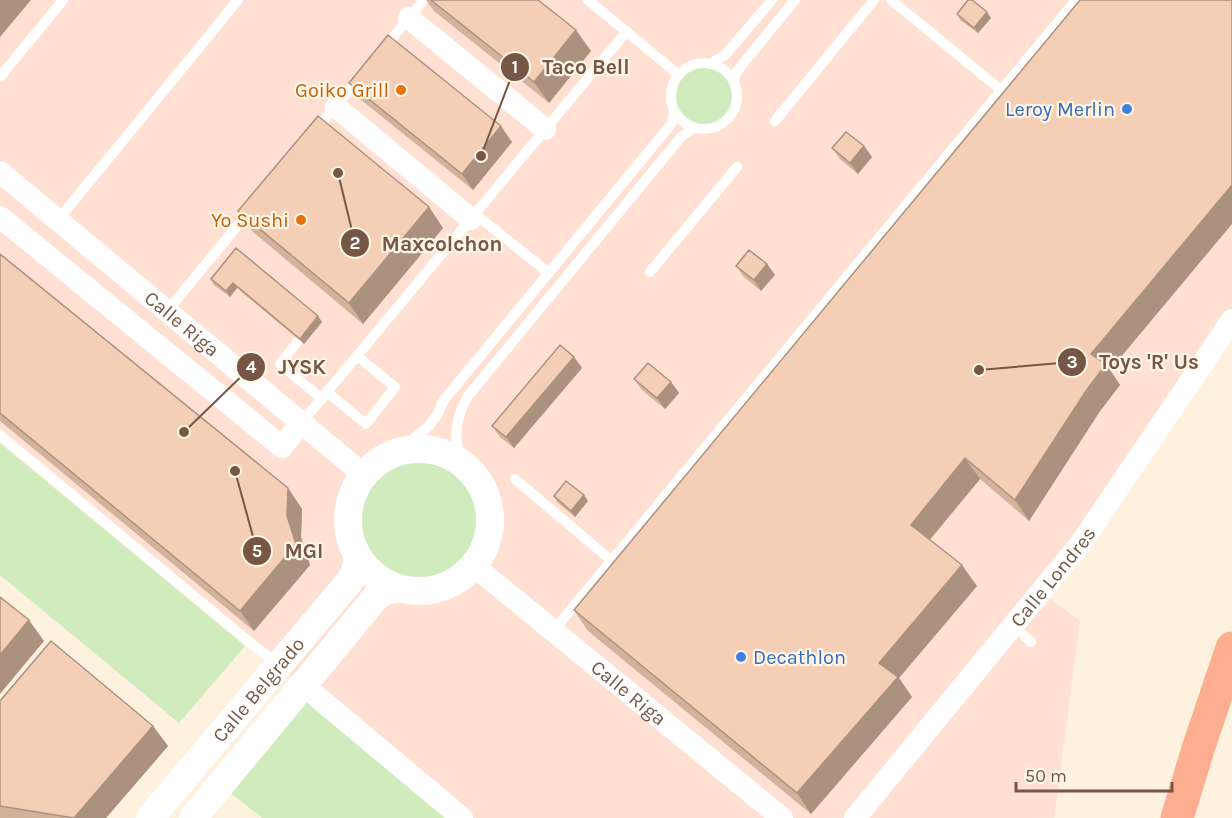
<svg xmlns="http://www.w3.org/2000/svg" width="1232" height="818" viewBox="0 0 1232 818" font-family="Karla,sans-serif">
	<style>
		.commercial { fill: #ffe0d2 }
		.green { fill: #d0ecbd }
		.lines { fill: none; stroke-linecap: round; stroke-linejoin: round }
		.service { stroke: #fff; stroke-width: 10 }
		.minor { stroke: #fff; stroke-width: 22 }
		.tertiary { stroke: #fff; stroke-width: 28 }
		.motorway { stroke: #fdae91; stroke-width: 33 }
		.wall { fill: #d3b29c }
		.shaded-wall { fill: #ac917f }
		.building { fill: #f5cfb5; stroke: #ac917f; stroke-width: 1.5 }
		.food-dot { fill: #e8710a; stroke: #fff6e7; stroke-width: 2 }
		.shop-dot { fill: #3f7fe0; stroke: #fff6e7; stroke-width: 2 }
		.labels { text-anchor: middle; stroke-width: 4.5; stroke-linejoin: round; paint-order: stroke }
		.food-label { font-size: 20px; fill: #c56008; stroke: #fff6e7; text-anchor: end }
		.shop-label { font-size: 20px; fill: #366cbe; stroke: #fff6e7; text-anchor: end }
		.street-label { font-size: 20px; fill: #765745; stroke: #fff6e7 }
		.leader { fill: none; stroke: #765745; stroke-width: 2 }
		.callout-dot { fill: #765745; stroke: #fff6e7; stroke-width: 2 }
		.mark-label { font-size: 18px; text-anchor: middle; font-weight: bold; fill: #fff }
		.callout-label { font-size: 21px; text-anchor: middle; font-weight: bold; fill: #765745; stroke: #fff6e7; stroke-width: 4.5; stroke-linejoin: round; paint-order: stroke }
	</style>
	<rect width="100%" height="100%" fill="#fef2df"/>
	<path class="commercial" d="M0 0H1232V320L1042 592 1080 621 1054 818H462L0 435Z"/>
	<g class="green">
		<circle cx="704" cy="96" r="33"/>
		<path d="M0 443 245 646 179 723 0 575Z"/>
		<circle cx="419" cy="520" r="71"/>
		<path d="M303 685 462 818H262L221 785Z"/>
	</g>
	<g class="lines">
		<g class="service">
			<path d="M588 0 679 75"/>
			<path d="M891 0 1001 90"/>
			<path d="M384 48 424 0"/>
			<circle cx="704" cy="96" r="33"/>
			<path d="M710 64 725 55 772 0"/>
			<path d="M0 77 63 0"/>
			<path d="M733 81 737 71 795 0"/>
			<path d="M775 121 874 0"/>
			<path d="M315 131 361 76"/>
			<path d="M475 214 549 273"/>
			<path d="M58 220 238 0"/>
			<path d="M650 272 737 167"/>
			<path d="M168 310 252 208"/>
			<path d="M299 340 280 364 322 399"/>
			<path d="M327 392 366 424 395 387 357 356"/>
			<path d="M302 422 627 31"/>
			<path d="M0 435 253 645 279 664"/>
			<path d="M396 453 428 427 437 415 444 400 668 128 672 123 674 110"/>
			<path d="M464 465C452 442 455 418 468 396L681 137 694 127"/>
			<path d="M515 479 612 561"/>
			<path d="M1013 626 1031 642"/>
			<path d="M554 630 1076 0"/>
		</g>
		<g class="minor">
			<path d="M409 18 545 129"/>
			<path d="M336 107 471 219"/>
			<path id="s1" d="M0 172 364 475"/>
			<path d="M0 217 282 447 302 422"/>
			<path id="s2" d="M474 566 782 818"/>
			<path d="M303 685 462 818"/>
			<path id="s3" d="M855 818 1081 543 1232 320"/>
		</g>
		<g class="tertiary">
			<circle cx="419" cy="520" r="71"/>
			<path id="s4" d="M150 818 349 582 354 574 359 558"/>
			<path d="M193 818 376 597 383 592 398 588"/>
		</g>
		<path class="motorway" d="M1177 818 1199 746 1232 648"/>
	</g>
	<g class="wall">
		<path d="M426 0H538L591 51 549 103 434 11Z"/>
		<path d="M957 14 991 18 978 33 960 20Z"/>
		<path d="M349 83 512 142 473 190 360 99Z"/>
		<path d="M864 146 872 157 858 174 840 159 832 148Z"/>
		<path d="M429 207 443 228 363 324 253 232 238 211Z"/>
		<path d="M236 248 322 322 304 344 237 288 230 297 214 285 211 279Z"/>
		<path d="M0 254 288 488 302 509 301 537 310 565 254 631 0 421Z"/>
		<path d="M767 264 775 275 761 291 744 277 736 266Z"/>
		<path d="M574 357 582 368 514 448 500 437 492 426Z"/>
		<path d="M1110 370 1120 385 1100 411 1029 521 980 479 930 540 977 586 899 678 912 697 811 814 588 631 574 610Z"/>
		<path d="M634 379 671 382 679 393 665 409 642 390Z"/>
		<path d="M584 495 588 501 575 517 557 502 554 496Z"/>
		<path d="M0 701 153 726 168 746 106 818H0Z"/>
	</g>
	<g class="shaded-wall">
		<path d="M0 0H31L0 37Z"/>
		<path d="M987 12 991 18 978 33 974 28Z"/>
		<path d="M576 30 591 51 549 103 534 82Z"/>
		<path d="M501 126 512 142 473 190 462 174Z"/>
		<path d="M864 146 872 157 858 174 850 163Z"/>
		<path d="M1232 185V224L1110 370 1120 385 1100 411 1029 521 1015 500 1086 391 1091 354Z"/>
		<path d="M429 207 443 228 363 324 349 303Z"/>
		<path d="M767 264 775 275 761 291 754 280Z"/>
		<path d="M233 283 237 288 230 297 226 291Z"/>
		<path d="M318 316 322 322 304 344 300 339Z"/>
		<path d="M574 357 582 368 514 448 506 437Z"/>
		<path d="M671 382 679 393 665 409 657 398Z"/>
		<path d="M965 458 980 479 925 545 911 525Z"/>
		<path d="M288 488 302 509 301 537 310 565 254 631 240 611Z"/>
		<path d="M584 495 588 501 575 517 571 511Z"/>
		<path d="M962 565 977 586 899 678 912 697 811 814 797 793 879 663Z"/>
		<path d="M29 620 44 641 0 694V655Z"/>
		<path d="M153 726 168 746 106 818H74Z"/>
	</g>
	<g class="building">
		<path d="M431 0H538L576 30 534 82Z"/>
		<path d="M968 0H972L987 12 974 28 957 14Z"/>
		<path d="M1080 0H1232V185L1091 354 1106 364 1086 391 1015 500 965 458 911 525 962 565 879 663 898 677 797 793 574 610Z"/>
		<path d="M388 35 501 126 462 174 349 83Z"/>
		<path d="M318 116 429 207 349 303 238 211Z"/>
		<path d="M846 132 864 146 850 163 832 148Z"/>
		<path d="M236 248 318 316 300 339 233 283 226 291 211 279Z"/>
		<path d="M749 250 767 264 754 280 736 266Z"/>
		<path d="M0 254 288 488 287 516 296 544 240 611 0 413Z"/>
		<path d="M560 345 574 357 506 437 492 426Z"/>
		<path d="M648 363 671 382 657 398 634 379Z"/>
		<path d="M566 481 584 495 571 511 554 496Z"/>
		<path d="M0 597 29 620 0 655Z"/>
		<path d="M51 641 153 726 74 818 0 806V701Z"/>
	</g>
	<g class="food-dot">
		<circle cx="401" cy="90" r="6"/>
		<circle cx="301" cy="220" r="6"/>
	</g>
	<g class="shop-dot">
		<circle cx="1127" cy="109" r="6"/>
		<circle cx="741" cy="657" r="6"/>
	</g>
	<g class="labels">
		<g class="food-label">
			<text x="389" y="97">Goiko Grill</text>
			<text x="289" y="227">Yo Sushi</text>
		</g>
		<g class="shop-label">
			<text x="1115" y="116">Leroy Merlin</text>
			<text x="753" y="664" text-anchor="start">Decathlon</text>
		</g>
		<g class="street-label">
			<text dy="7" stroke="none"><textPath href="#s1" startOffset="237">Calle Riga</textPath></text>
			<text dy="7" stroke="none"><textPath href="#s3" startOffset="312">Calle Londres</textPath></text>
			<text dy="7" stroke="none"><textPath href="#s4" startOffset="168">Calle Belgrado</textPath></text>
			<text dy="7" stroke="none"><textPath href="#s2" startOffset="200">Calle Riga</textPath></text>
		</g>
	</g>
	<path class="leader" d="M481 156L515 67M338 173L355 243M979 370L1072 362M184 432L251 367M235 471L257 551"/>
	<g class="callout-dot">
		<circle cx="481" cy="156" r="6"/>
		<circle cx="338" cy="173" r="6"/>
		<circle cx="979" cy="370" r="6"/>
		<circle cx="184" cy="432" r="6"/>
		<circle cx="235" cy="471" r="6"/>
		<circle cx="515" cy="67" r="15"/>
		<circle cx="355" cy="243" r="15"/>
		<circle cx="1072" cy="362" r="15"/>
		<circle cx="251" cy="367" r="15"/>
		<circle cx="257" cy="551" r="15"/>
	</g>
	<g class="mark-label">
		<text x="515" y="73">1</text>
		<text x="355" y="249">2</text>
		<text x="1072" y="368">3</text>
		<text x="251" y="373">4</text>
		<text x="257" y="557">5</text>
	</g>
	<g class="callout-label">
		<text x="586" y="74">Taco Bell</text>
		<text x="442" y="251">Maxcolchon</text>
		<text x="1149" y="369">Toys 'R' Us</text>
		<text x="302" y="374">JYSK</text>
		<text x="304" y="558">MGI</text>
	</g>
	<path d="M1016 782v9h156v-9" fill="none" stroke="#765745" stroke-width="3"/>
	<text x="1025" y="782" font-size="18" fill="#765745" stroke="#fff6e7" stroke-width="4.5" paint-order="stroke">50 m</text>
</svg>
